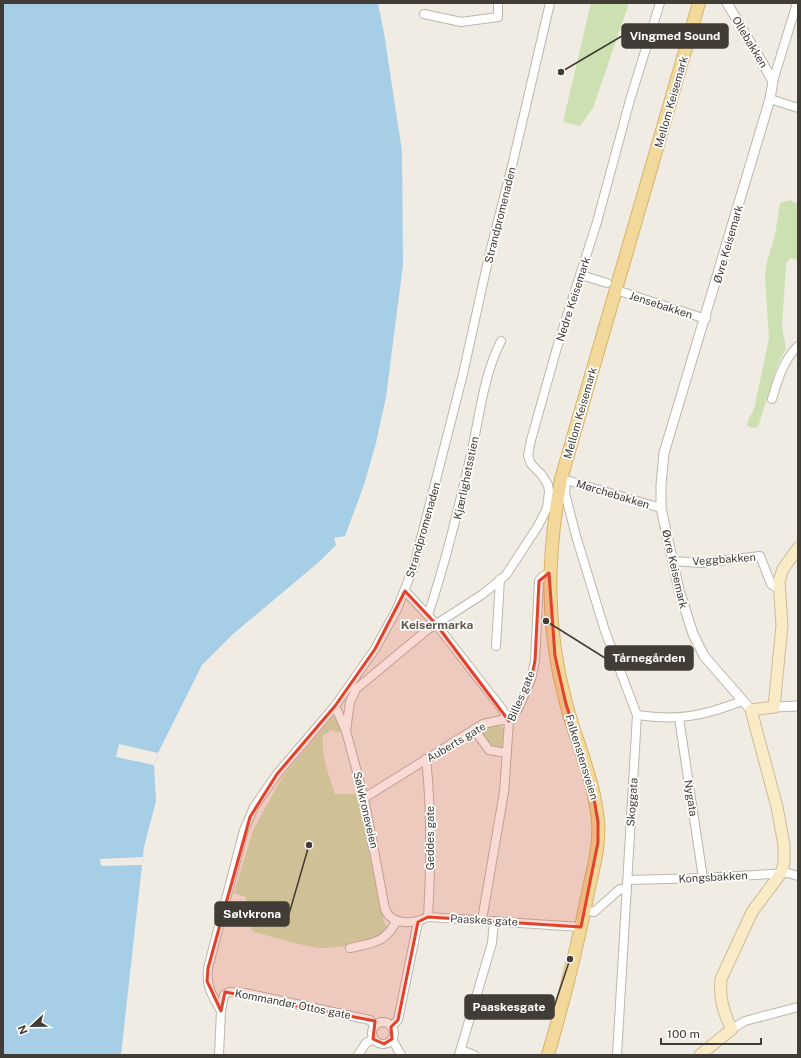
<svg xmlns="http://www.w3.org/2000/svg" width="801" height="1058" viewBox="0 0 801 1058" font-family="'Public Sans',sans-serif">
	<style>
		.green { fill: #cce0b1 }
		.water { fill: #a6cee7 }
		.pier { fill: #f0ece4 }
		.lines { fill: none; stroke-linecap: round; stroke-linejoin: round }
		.minor-casing { stroke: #bdb6ab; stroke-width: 10 }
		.tertiary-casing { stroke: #bdb6ab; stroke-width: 11 }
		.secondary-casing { stroke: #cbbd98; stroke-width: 13 }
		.primary-casing { stroke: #d5b46d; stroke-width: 14 }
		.minor { stroke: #fff; stroke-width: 8 }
		.tertiary { stroke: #fff; stroke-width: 9 }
		.secondary { stroke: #f8ebc6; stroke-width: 11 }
		.primary { stroke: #f3d89b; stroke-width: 12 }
		.marked { fill: #e2422a; fill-opacity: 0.2; stroke: #e2422a; stroke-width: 3; stroke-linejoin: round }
		.labels { text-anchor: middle; stroke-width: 3.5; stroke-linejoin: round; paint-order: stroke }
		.street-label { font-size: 11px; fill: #413c35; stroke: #fff }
		.neighbourhood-label { font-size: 12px; font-weight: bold; fill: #635a4d; stroke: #fff }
		.leader { fill: none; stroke: #413c35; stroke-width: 1.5 }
		.callout-dot { fill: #413c35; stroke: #fff; stroke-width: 1.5 }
		.callout { fill: #413c35; stroke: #413c35; stroke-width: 1.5 }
		.callout-label { font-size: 12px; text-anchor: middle; font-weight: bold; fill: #fff }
	</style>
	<rect width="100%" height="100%" fill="#f0ece4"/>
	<g class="green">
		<path d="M591 3H629L593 108 580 126 563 122Z"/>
		<path d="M790 200 798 204V260L790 258 786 264 782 326 786 349 778 363 758 427 753 428 747 426 748 420 754 409 769 338 765 278 767 262 775 235 780 203Z"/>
		<path d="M333 716 341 728 339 733 331 730 323 736C321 756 329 776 335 794H358L374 860 384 923 389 928C379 941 336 949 319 948 301 946 272 936 253 932L245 918 246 897 234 893 253 830 283 776Z"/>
		<path d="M497 724 504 728 503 744 501 748 492 749 481 735C482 726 490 726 497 724Z"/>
	</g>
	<path class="water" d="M3 3H378L384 33 402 151 403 265 386 397 376 443 364 485 345 536 334 538 336 545 319 562 233 634 202 665 158 753 154 765 156 801 144 847 121 1055H3Z"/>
	<g class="pier">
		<path d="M119 744 158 753 154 765 116 757Z"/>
		<path d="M143 857 142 865 101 866 100 859Z"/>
	</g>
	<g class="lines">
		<g class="minor-casing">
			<g id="minor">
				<path d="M424 14 461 22 498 17V3"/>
				<path d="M773 81 797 3"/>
				<path d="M770 99 798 108"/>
				<path d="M581 275 607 283"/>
				<path d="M616 290 706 319"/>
				<path d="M772 399C778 379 783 361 798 346"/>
				<path d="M566 480 661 508"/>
				<path d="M566 482 565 493 576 536 605 631 637 715C677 721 704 716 742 701"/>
				<path d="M672 561 701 563 760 556 771 584 778 589"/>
				<path d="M405 591 436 624 502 709 509 721"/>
				<path d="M428 615C446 561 459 506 472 450 480 413 484 374 501 341"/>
				<path d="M496 646 500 579"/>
				<path d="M335 706 346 731 364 798 385 909C392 926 413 924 428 917L581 927"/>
				<path d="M679 718 703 878"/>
				<path d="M474 729 489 750 507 753"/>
				<path d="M346 731 350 702 356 689 427 630 483 594 506 575 538 526 547 508 549 491 548 485 541 474 531 464 528 456 531 440 558 344 597 222 630 100 660 3"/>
				<path d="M426 759C432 812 431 864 428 917"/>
				<path d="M364 798 483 724 501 720 509 721"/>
				<path d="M628 880 703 878 788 873 798 876"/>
				<path d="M585 910 594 912 620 889 627 890"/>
				<path d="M482 920 504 792 509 721 519 707 531 679 535 661 539 581 542 577 549 573"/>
				<path d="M350 948C372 943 386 943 396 921"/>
				<path d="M221 1011C212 995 206 987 208 968L244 830 254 807 277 774 335 706 375 649 397 609 414 566 463 374 489 256 512 166 550 3"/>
				<circle cx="383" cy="1033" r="11"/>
				<path d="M391 1027 398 1020 418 922"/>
				<path d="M732 1029 745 1021 798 1007"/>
				<path d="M392 1039 401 1055"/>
				<path d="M461 1050 474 1055"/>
				<path d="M219 1055 221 1011 224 995 229 992 245 993 370 1020 375 1026"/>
				<path d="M358 1055 366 1043 373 1039"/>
				<path d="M459 1055 492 943 494 921"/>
				<path d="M617 1055 637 715"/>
			</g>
		</g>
		<g class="tertiary-casing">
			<g id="tertiary">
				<path d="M727 3 773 81 770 99 664 453 661 485V508L679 590 693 634 704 656 751 710"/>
				<path d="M774 707 798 706"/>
			</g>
		</g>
		<g class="secondary-casing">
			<path id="secondary" d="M700 1055 732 1029C723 1013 719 998 721 979L752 912 781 873 784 863V845L777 807 751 710 774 707 782 625 779 581 783 569 798 548"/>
		</g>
		<g class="primary-casing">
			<path id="primary" d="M548 1055C564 1000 578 944 589 888 594 866 600 844 598 822 595 781 576 742 566 703 545 625 547 557 561 479L699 3"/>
		</g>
		<use href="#minor" class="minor"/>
		<use href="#tertiary" class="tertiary"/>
		<use href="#secondary" class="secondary"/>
		<use href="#primary" class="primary"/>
	</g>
	<path class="marked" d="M549 573 555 656 566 704 591 781 598 822V842L581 927 428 917 418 922 398 1020 391 1027 392 1039 384 1044 373 1039 375 1021 225 992 221 1011 207 981 208 968 250 817 277 774 335 706 375 649 405 591 436 624 509 721 519 707 531 679 535 661 539 581Z"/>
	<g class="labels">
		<g class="street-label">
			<text transform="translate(750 42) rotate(59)" y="4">Ollebakken</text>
			<text transform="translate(671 102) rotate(-74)" y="4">Mellom Keisemark</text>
			<text transform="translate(500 215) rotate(-76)" y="4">Strandpromenaden</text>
			<text transform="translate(728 244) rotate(-74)" y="4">Øvre Keisemark</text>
			<text transform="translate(573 299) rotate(-72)" y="4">Nedre Keisemark</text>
			<text transform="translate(661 305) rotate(18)" y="4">Jensebakken</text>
			<text transform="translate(580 413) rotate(-74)" y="4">Mellom Keisemark</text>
			<text transform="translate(466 478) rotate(-78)" y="4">Kjærlighetsstien</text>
			<text transform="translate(613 494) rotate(17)" y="4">Mørchebakken</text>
			<text transform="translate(423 530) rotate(-74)" y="4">Strandpromenaden</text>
			<text transform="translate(724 559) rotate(-4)" y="4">Veggbakken</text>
			<text transform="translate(675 569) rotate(77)" y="4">Øvre Keisemark</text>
			<text transform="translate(521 696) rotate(-67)" y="4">Billes gate</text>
			<text transform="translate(456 742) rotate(-31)" y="4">Auberts gate</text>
			<text transform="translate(582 757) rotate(73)" y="4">Falkenstensveien</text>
			<text transform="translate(691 798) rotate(81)" y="4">Nygata</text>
			<text transform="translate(632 802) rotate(-86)" y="4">Skoggata</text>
			<text transform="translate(366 810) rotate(77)" y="4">Sølvkroneveien</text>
			<text transform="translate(430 838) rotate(-90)" y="4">Geddes gate</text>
			<text transform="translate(713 877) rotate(-3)" y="4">Kongsbakken</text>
			<text transform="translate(484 920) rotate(3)" y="4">Paaskes gate</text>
			<text transform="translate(293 1004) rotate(11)" y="4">Kommandør Ottos gate</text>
		</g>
		<g class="neighbourhood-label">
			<text x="437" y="629">Keisermarka</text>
		</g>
	</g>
	<path class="leader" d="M561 72L622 36M546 621L605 658M309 845L289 914M570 959L554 1007"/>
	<g class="callout-dot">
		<circle cx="561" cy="72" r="4"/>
		<circle cx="546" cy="621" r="4"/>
		<circle cx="309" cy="845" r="4"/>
		<circle cx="570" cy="959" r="4"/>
	</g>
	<g class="callout">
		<rect x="622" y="24" width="106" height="24" rx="4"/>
		<rect x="605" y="646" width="88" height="24" rx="4"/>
		<rect x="215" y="902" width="74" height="24" rx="4"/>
		<rect x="465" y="995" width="89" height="24" rx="4"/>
	</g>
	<g class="callout-label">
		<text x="675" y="40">Vingmed Sound</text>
		<text x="649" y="662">Tårnegården</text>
		<text x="252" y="918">Sølvkrona</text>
		<text x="509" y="1011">Paaskesgate</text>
	</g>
	<rect width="801" height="1058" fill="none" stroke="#413c35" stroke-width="8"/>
	<g transform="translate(32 1026) rotate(248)" stroke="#ffffff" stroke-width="3" paint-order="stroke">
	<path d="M0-3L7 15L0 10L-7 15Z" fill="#413c35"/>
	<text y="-6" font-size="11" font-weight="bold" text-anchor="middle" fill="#413c35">N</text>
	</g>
	<path d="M661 1038v6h100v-6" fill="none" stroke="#413c35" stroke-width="2"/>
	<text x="667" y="1038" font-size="12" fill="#413c35" stroke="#ffffff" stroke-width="3" paint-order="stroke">100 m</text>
</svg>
